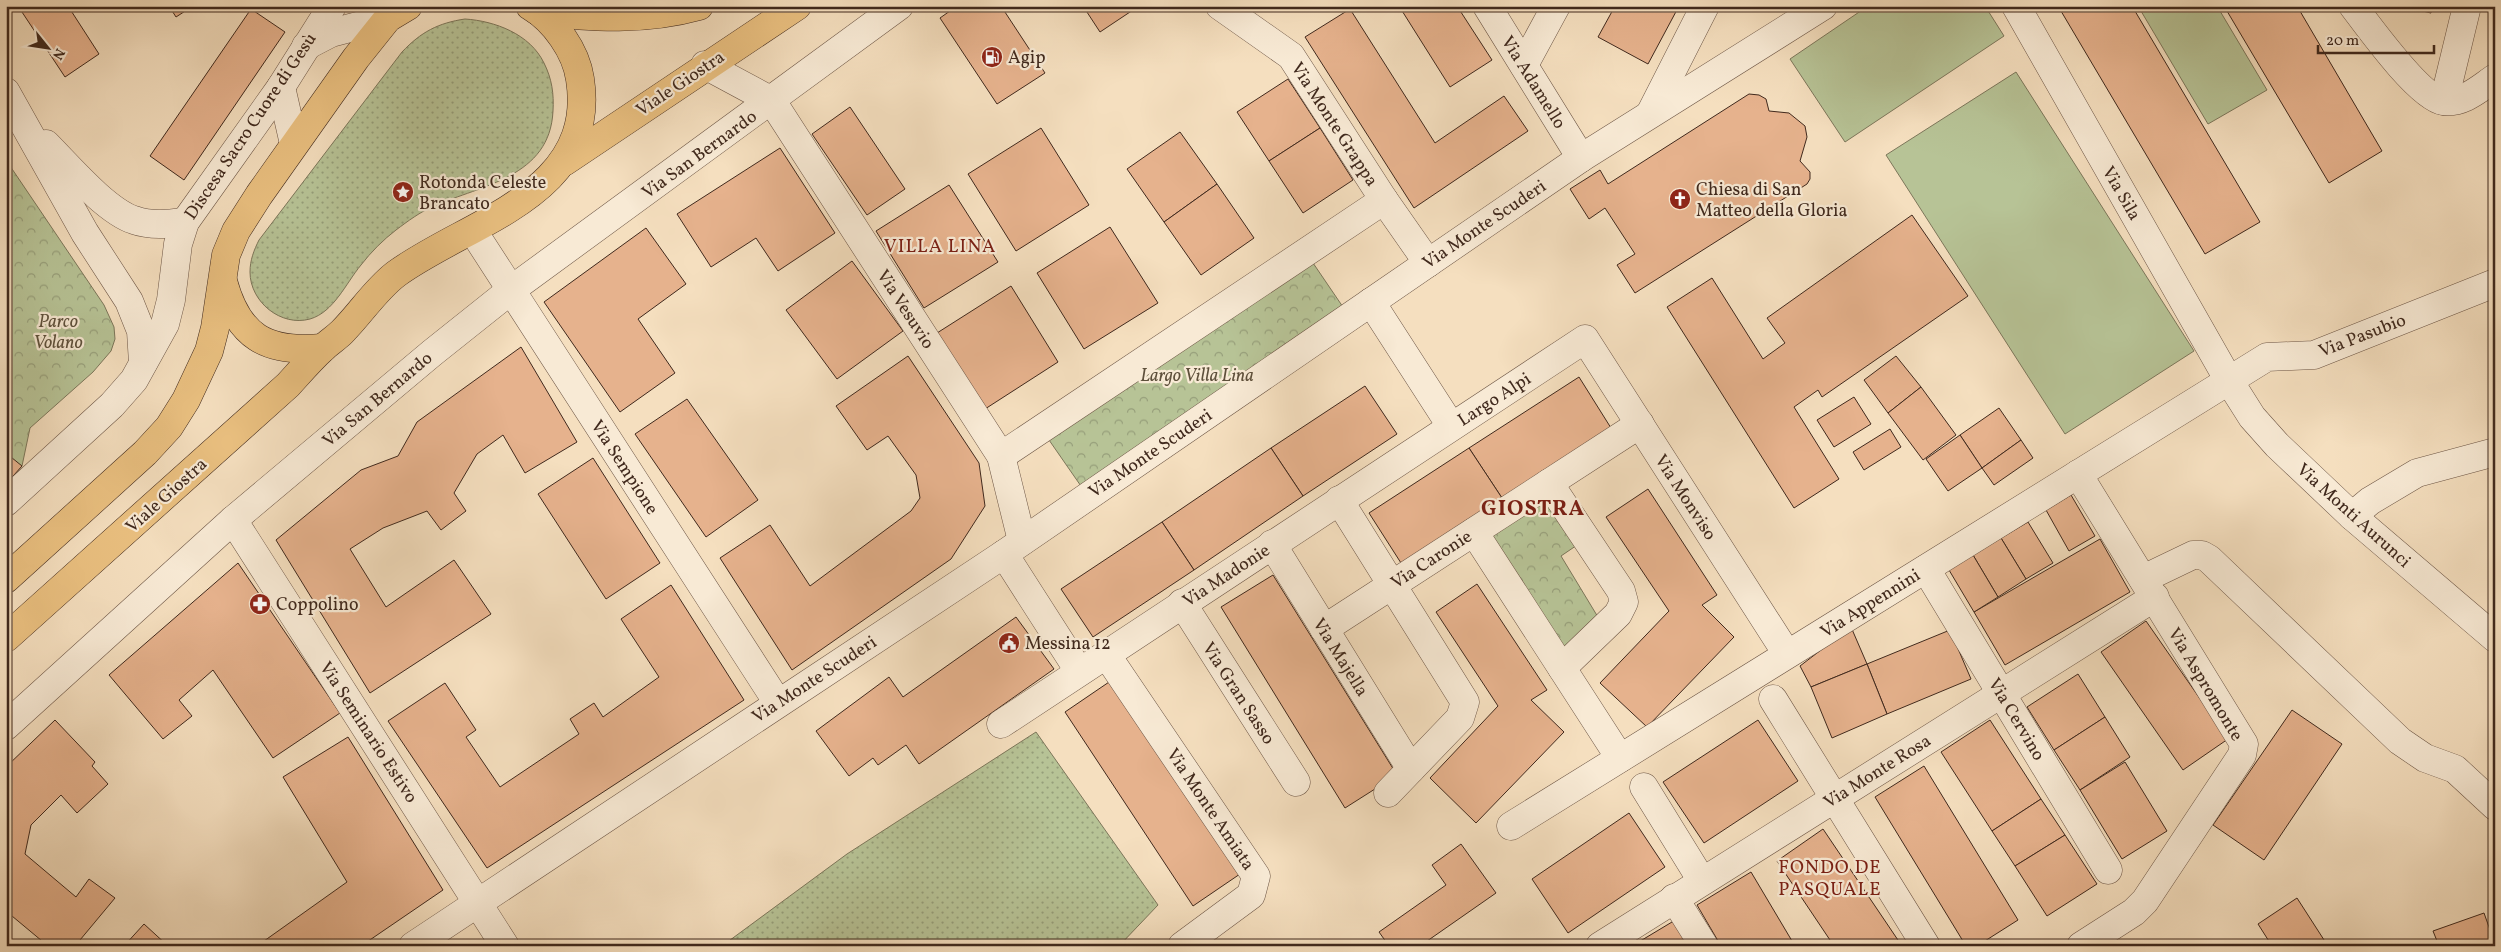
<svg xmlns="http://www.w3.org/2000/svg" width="2501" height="952" viewBox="0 0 2501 952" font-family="Vollkorn,serif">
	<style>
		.grass { fill: url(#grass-dots); stroke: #7c765a }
		.park { fill: url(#park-crowns); stroke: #7c765a }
		.garden { fill: #b7c396; stroke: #7c765a }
		.building { fill: #e6b28d; stroke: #40291d }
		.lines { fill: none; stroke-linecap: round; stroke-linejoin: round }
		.pedestrian-casing { stroke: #6d5646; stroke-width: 29 }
		.minor-casing { stroke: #6d5646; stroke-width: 29 }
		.primary-casing { stroke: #40291d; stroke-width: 29 }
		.pedestrian { stroke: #f8ead5; stroke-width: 28 }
		.minor { stroke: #f8ead5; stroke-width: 28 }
		.primary { stroke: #eac080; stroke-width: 28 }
		.labels { text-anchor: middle; stroke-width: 4.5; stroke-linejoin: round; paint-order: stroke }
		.poi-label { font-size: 18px; fill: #40291d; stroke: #f8ead5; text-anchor: start }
		.street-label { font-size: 18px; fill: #40291d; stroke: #f8ead5 }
		.park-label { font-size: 18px; font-style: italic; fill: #5e503b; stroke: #f8ead5 }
		.neighbourhood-label { font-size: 19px; letter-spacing: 1px; fill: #7a1f14; stroke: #f8ead5 }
		.district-label { font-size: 22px; font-weight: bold; letter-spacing: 1px; fill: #7a1f14; stroke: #f8ead5 }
	</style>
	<defs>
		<pattern id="grass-dots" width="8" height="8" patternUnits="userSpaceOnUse" patternTransform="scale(1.25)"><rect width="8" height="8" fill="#b7c396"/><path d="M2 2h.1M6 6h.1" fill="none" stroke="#969e7a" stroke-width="1.8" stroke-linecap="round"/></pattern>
		<pattern id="park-crowns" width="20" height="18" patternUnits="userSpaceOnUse" patternTransform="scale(1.25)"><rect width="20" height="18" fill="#b7c396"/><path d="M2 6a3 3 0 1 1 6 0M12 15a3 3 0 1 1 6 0" fill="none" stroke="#969e7a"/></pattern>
	</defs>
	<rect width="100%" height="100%" fill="#f5dfbf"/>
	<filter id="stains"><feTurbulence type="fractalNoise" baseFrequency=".004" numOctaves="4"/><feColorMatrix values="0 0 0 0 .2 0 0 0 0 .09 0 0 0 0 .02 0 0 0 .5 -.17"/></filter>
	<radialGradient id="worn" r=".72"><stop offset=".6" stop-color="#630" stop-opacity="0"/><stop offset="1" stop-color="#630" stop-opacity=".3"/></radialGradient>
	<g class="grass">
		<path d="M465 19C495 21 530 34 544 63 552 79 554 94 553 111 550 177 482 185 434 206 420 212 408 221 396 230 383 240 371 252 361 265 346 283 334 312 310 319 281 327 250 302 250 272 250 260 254 250 259 240L402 52C421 32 438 23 465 19Z"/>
		<path d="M1036 732 1158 905 1119 946H722L847 854Z"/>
	</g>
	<g class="park">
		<path d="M6 160 104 305 114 327 115 339 111 351 93 372 30 428 22 466 6 484Z"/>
		<path d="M1311 260 1345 310 1083 489 1049 440Z"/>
		<path d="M1549 483 1586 539 1561 556 1604 627 1562 668 1474 532Z"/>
	</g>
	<g class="garden">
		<path d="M1868 6H1985L2004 36 1845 142 1790 59Z"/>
		<path d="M2138 6H2217L2267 90 2208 124Z"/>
		<path d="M2016 72 2194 351 2065 434 1886 155Z"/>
	</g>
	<g class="building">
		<path d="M18 6H68L99 54 65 77Z"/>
		<path d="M169 6H193L176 17Z"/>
		<path d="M957 6H1001L1045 73 997 104 940 18Z"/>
		<path d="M1083 6H1139L1100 32Z"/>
		<path d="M1399 6H1457L1492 60 1450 87Z"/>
		<path d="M1615 6H1679L1648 64 1598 37Z"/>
		<path d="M2058 6H2132L2260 222 2205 254Z"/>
		<path d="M2224 6H2297L2382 151 2329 183Z"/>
		<path d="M2401 6H2432L2431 13Z"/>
		<path d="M251 9 285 32 184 180 150 156Z"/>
		<path d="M1350 9 1435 143 1504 96 1528 131 1414 208 1305 37Z"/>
		<path d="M1288 79 1320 128 1269 161 1237 112Z"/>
		<path d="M1749 94 1759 95 1766 99 1769 111 1789 113 1805 126 1807 137 1800 161 1810 172V179L1807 184 1635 293 1617 265 1635 254 1605 208 1589 219 1570 189 1600 170 1608 184Z"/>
		<path d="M850 107 905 189 867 215 812 134Z"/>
		<path d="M1041 128 1089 205 1016 251 968 174Z"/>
		<path d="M1320 128 1353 180 1303 213 1269 161Z"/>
		<path d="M1180 132 1217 184 1164 222 1127 169Z"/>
		<path d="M780 148 835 233 778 271 756 238 711 267 677 214Z"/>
		<path d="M1217 184 1254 238 1201 275 1164 222Z"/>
		<path d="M949 185 998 262 924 308 876 231Z"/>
		<path d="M1912 215 1968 296 1822 397 1818 390 1794 407 1839 479 1794 508 1667 307 1712 278 1763 359 1785 343 1767 318Z"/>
		<path d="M1110 227 1158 303 1084 349 1037 273Z"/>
		<path d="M646 228 686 284 638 319 675 373 620 412 544 302Z"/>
		<path d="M852 261 903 331 837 379 786 310Z"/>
		<path d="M1011 286 1058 362 985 409 937 333Z"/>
		<path d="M521 347 577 442 525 473 503 435 477 454 454 493 466 511 441 530 427 511 383 528 350 549 386 607 454 560 491 614 370 693 276 540 361 470 398 456 417 422Z"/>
		<path d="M908 356 979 463 985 506 951 559 792 670 720 558 770 525 810 586 911 511 920 498 916 475 888 436 867 450 836 406Z"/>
		<path d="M1896 356 1921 387 1888 413 1864 380Z"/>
		<path d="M1579 377 1611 428 1502 498 1469 448Z"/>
		<path d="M1365 386 1397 434 1303 496 1271 448Z"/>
		<path d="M1921 387 1956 435 1923 460 1888 413Z"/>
		<path d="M1854 397 1871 424 1834 447 1817 420Z"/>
		<path d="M687 399 758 500 706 537 635 434Z"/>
		<path d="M1999 408 2021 440 1982 468 1960 435Z"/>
		<path d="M1890 429 1901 447 1864 470 1853 452Z"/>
		<path d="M1960 435 1982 468 1948 491 1926 459Z"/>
		<path d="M2021 440 2033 458 1994 485 1982 468Z"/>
		<path d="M1271 448 1303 496 1194 570 1162 522Z"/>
		<path d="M1469 448 1502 498 1401 563 1369 513Z"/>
		<path d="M6 453 22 466 6 484Z"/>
		<path d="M593 458 660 563 606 599 538 494Z"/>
		<path d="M1648 489 1717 595 1702 605 1734 637 1647 727 1600 683 1669 611 1606 517Z"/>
		<path d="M2071 495 2095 536 2069 551 2046 510Z"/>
		<path d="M1162 522 1194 570 1093 637 1061 589Z"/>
		<path d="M2028 522 2053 563 2026 579 2001 538Z"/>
		<path d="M2001 538 2026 579 1998 597 1973 555Z"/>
		<path d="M2100 539 2130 592 2005 665 1974 612Z"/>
		<path d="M1973 555 1998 597 1974 612 1949 570Z"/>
		<path d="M238 563 340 713 273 758 213 670 179 700 192 716 163 739 109 675Z"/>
		<path d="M1273 575 1397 775 1345 808 1221 607Z"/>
		<path d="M1477 584 1547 690 1531 700 1564 732 1476 823 1430 778 1498 706 1436 612Z"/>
		<path d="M671 585 744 700 487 868 388 721 445 683 476 730 466 737 500 787 579 734 570 719 594 703 603 717 659 677 621 619Z"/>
		<path d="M1016 617 1054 669 919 764 906 745 878 765 873 758 849 776 816 731 889 677 903 697Z"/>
		<path d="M2146 621 2228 739 2183 770 2101 652Z"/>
		<path d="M1851 627 1867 664 1811 687 1800 666Z"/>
		<path d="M1950 630 1971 679 1887 714 1867 664Z"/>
		<path d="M1867 664 1887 714 1832 738 1811 687Z"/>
		<path d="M2078 674 2105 717 2054 750 2027 707Z"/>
		<path d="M1112 680 1240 874 1193 906 1065 712Z"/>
		<path d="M2292 710 2342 744 2264 860 2213 825Z"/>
		<path d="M2105 717 2130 757 2080 790 2054 750Z"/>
		<path d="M55 720 95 762 92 766 108 784 77 813 61 795 31 825 25 854 76 897 89 879 115 898 75 946H48L6 911V767Z"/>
		<path d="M1758 720 1798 781 1704 843 1663 782Z"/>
		<path d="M1990 720 2041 799 1992 831 1941 752Z"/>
		<path d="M348 737 443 890 361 946H257L347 882 283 777Z"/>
		<path d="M2125 762 2167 831 2122 859 2080 790Z"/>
		<path d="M1924 766 2018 920 1977 946H1966L1875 797Z"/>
		<path d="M2041 799 2065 835 2015 866 1992 831Z"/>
		<path d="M1629 813 1665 867 1568 933 1532 879Z"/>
		<path d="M1823 829 1902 946H1834L1777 861Z"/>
		<path d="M2065 835 2097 884 2047 916 2015 866Z"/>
		<path d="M1461 844 1496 893 1420 946H1389L1379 932 1446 885 1432 865Z"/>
		<path d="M1751 872 1795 946H1721L1697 905Z"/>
		<path d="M2297 898 2326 943 2322 946H2272L2258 924Z"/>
		<path d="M2484 913 2495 944 2439 946 2433 931Z"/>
		<path d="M1677 919 1693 946H1632Z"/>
		<path d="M144 924 168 946H124Z"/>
	</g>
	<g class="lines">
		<g class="pedestrian-casing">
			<path id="pedestrian" d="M1384 200 1428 263"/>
		</g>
		<g class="minor-casing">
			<g id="minor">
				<path d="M1487 6 1581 158"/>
				<path d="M2016 6 2228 379 2252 417 2277 445 2352 516 2495 638"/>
				<path d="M2353 6C2369 27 2419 97 2443 101 2463 104 2480 88 2495 78"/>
				<path d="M306 46 331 33 388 18"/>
				<path d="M705 65 772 101 1001 456 1022 541"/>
				<path d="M1524 65 1556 6"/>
				<path d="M281 87 294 144"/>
				<path d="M6 92 85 233 129 301 141 331 143 363"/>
				<path d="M2444 101 2467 6"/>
				<path d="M1650 114 1705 6"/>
				<path d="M46 144C68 166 106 211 134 220 151 226 168 224 185 222"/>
				<path d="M473 231 778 703"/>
				<path d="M1371 302 1451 426"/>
				<path d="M1001 456 1384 200 1291 56 1220 6"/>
				<path d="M2078 474 2244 744 2242 755 2145 901 2134 912 2081 946"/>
				<path d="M1549 483 1621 591 1624 602 1618 614 1562 668"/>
				<path d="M1339 500 1465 702 1460 718 1388 793"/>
				<path d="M6 502 112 405 134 380 165 324 171 300 178 244 185 222 281 87 332 6"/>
				<path d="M2352 516 2370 501 2417 473 2495 452"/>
				<path d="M233 520 505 946"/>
				<path d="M1474 532 1620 758"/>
				<path d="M1272 544 1411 769"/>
				<path d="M1004 554 1079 671"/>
				<path d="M1926 569 2108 870"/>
				<path d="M2143 579 2193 555H2202L2209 559 2400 741 2425 758 2455 769 2495 806"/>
				<path d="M1182 603 1296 782"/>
				<path d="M1324 629 1640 424"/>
				<path d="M1106 654 1256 876 1251 895 1182 946"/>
				<path d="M1773 699 1926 946"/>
				<path d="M1001 724 1585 339 1787 654"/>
				<path d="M6 726 233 520 432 353 511 290 899 6"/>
				<path d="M1644 787 1702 881"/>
				<path d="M1511 826 2267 357 2314 355 2495 283"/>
				<path d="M1674 898 1704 946"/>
				<path d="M413 946 1004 554 1581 158 1823 6"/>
				<path d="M1600 946 2155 597"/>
			</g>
		</g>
		<g class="primary-casing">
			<g id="primary">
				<path d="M538 11C593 18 645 21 699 6"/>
				<path d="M564 162 797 6"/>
				<path d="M223 281C238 337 266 353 323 348"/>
				<path d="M6 579 145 453 169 427 186 400 209 351 215 328 226 255 236 231 259 195 356 58 388 18 408 6"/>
				<path d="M6 638 288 385C299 373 310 360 322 349 328 343 336 338 342 332 361 313 375 290 396 274 468 221 598 195 580 79 576 51 554 20 530 6"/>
			</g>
		</g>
		<use href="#pedestrian" class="pedestrian"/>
		<use href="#minor" class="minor"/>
		<use href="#primary" class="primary"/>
	</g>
	<defs>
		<g id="fuel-disc" transform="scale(1.125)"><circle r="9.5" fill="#8f2418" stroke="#f8ead5"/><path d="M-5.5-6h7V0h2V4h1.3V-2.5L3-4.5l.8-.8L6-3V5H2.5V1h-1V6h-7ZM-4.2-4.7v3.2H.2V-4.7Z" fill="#fff"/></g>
		<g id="sight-disc" transform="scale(1.125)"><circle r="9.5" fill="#8f2418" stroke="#f8ead5"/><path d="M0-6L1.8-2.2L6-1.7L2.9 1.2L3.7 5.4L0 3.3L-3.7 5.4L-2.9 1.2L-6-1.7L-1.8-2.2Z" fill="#fff"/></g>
		<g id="church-disc" transform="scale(1.125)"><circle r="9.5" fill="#8f2418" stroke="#f8ead5"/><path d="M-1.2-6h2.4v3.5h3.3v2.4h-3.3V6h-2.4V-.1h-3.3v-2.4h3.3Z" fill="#fff"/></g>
		<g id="pharmacy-disc" transform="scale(1.125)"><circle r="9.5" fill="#8f2418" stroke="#f8ead5"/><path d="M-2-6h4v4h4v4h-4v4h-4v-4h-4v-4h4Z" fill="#fff"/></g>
		<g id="civic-disc" transform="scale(1.125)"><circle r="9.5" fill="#8f2418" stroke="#f8ead5"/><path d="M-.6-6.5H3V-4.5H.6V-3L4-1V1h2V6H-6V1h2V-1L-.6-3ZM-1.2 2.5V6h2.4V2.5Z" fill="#fff"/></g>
	</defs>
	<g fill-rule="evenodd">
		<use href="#fuel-disc" x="992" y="57"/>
		<use href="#sight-disc" x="403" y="192"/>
		<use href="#church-disc" x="1680" y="199"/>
		<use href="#pharmacy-disc" x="260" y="604"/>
		<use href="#civic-disc" x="1009" y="643"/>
	</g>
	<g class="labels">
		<g class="poi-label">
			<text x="1008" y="63">Agip</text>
			<text x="419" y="188">Rotonda Celeste<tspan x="419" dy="21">Brancato</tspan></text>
			<text x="1696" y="195">Chiesa di San<tspan x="1696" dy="21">Matteo della Gloria</tspan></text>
			<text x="276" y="610">Coppolino</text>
			<text x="1025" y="649">Messina 12</text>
		</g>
		<g class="street-label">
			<text transform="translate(1534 82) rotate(58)" y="6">Via Adamello</text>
			<text transform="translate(680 83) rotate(-34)" y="6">Viale Giostra</text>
			<text transform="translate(1335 124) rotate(57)" y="6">Via Monte Grappa</text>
			<text transform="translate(250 126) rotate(-56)" y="6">Discesa Sacro Cuore di Gesù</text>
			<text transform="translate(699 154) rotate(-36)" y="6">Via San Bernardo</text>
			<text transform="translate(2122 193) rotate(60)" y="6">Via Sila</text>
			<text transform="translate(1484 224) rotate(-34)" y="6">Via Monte Scuderi</text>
			<text transform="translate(906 309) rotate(57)" y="6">Via Vesuvio</text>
			<text transform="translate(2362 335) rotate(-21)" y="6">Via Pasubio</text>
			<text transform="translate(377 399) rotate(-40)" y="6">Via San Bernardo</text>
			<text transform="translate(1494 399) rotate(-33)" y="6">Largo Alpi</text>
			<text transform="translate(1150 453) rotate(-34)" y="6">Via Monte Scuderi</text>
			<text transform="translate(625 467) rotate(57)" y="6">Via Sempione</text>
			<text transform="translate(166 495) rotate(-42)" y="6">Viale Giostra</text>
			<text transform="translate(1686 497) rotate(57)" y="6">Via Monviso</text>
			<text transform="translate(2354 515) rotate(42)" y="6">Via Monti Aurunci</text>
			<text transform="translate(1431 559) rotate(-33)" y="6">Via Caronie</text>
			<text transform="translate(1226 575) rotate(-33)" y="6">Via Madonie</text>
			<text transform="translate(1870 603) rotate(-32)" y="6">Via Appennini</text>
			<text transform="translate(1341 657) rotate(58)" y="6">Via Majella</text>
			<text transform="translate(814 679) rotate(-33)" y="6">Via Monte Scuderi</text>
			<text transform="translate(2206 684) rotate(59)" y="6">Via Aspromonte</text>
			<text transform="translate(1239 693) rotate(57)" y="6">Via Gran Sasso</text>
			<text transform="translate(2017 719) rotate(59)" y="6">Via Cervino</text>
			<text transform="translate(369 732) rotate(57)" y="6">Via Seminario Estivo</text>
			<text transform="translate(1877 771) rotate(-32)" y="6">Via Monte Rosa</text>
			<text transform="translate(1211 809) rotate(56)" y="6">Via Monte Amiata</text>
		</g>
		<g class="park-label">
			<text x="58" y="327">Parco<tspan x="58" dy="21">Volano</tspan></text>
			<text x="1197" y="381">Largo Villa Lina</text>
		</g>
		<g class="neighbourhood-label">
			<text x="940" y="252">VILLA LINA</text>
			<text x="1830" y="873">FONDO DE<tspan x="1830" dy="22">PASQUALE</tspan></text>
		</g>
		<g class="district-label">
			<text x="1533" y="515">GIOSTRA</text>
		</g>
	</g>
	<rect width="2501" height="952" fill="none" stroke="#f5dfbf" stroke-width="25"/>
	<rect x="8" y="8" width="2486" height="937" fill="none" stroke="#40291d" stroke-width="2.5"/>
	<rect x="12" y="12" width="2476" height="927" fill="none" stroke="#40291d"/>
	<g transform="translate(48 48) rotate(120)" stroke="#f8ead5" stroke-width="4" paint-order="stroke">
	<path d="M0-4L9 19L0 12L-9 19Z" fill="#40291d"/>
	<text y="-8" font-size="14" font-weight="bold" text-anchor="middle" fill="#40291d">N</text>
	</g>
	<path d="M2318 45v8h116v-8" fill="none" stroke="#40291d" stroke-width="2.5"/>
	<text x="2326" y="45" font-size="15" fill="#40291d" stroke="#f8ead5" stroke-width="4" paint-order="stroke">20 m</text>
	<rect width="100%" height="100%" filter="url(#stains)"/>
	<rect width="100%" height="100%" fill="url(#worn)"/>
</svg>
